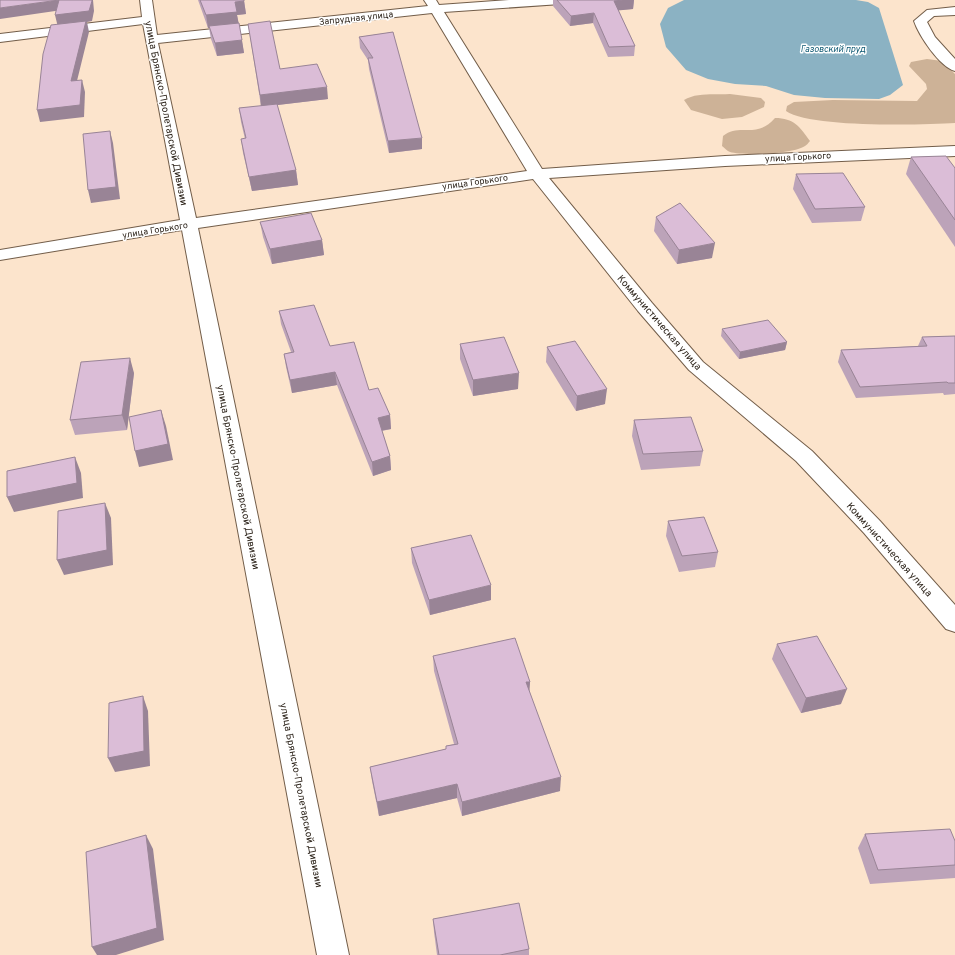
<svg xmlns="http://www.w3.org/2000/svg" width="955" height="955" viewBox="0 0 955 955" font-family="Overpass,sans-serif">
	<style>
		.forest { fill: #cdb297 }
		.water { fill: #8bb2c3 }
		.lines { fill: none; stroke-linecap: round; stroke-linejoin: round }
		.minor-casing { stroke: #725d49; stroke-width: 2 }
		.minor { fill: #fff; fill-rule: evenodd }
		.wall { fill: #bca3b9 }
		.shaded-wall { fill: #998496 }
		.building { fill: #dbbdd7; stroke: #998496 }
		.labels { text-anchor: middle; stroke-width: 3; stroke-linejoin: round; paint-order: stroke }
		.far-street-label { font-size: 9px; fill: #2e251c; stroke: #fff }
		.far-water-label { font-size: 9px; font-style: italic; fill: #0c5771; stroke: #fff }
		.street-label { font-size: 10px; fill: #2e251c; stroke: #fff }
	</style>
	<rect width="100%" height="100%" fill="#fce4cc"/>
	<g class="forest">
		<path d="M927 59 942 61 955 74V123C922 125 810 128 786 111L787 106 794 102 833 100 917 101 927 89 926 84 909 66 911 62Z"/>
		<path d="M730 94 761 98 765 102 764 107 742 117 722 119 691 110 684 100C697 92 715 95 730 94Z"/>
		<path d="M775 118C794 118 800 127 810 141 808 143 807 145 805 146 794 154 743 156 730 152 727 151 725 148 722 146L723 136C740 122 756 140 775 118Z"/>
	</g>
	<path class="water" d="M684 0H856L868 2 879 8 903 85 890 95 879 99 825 98 794 95 766 86 735 84 708 79 686 70 666 47 660 24 668 8Z"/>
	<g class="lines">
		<g class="minor-casing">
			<g id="minor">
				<path d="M140 0H152L157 35 428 6 424 0H436L439 5 509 0H567L565 3 561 4 444 12 542 169 725 156 955 146V156L725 166 549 178 652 303 703 362 812 451 880 521 955 605V632L946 629 864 533 796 461 689 370 638 311 533 179 198 228 349 955H317L182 230 0 260V250L180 220 143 24 0 42V34L142 17ZM432 13 527 171 196 218 158 43Z"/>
				<path d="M955 7V15L934 16 927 22 935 37 955 59V71C940 67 919 36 914 21L927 10Z"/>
			</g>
		</g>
		<use href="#minor" class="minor"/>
	</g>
	<g class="wall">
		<path d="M198 0H244L246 14 237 15 244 53 217 56 211 39 209 28H208Z"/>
		<path d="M553 0H634L633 9 618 10 635 46 634 56 608 57 593 23 570 26 553 6Z"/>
		<path d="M248 24 280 69 328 99 277 105 296 170 298 185 252 191 243 153 241 139H245L241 122 239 108 261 106Z"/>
		<path d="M393 32 422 149 389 153 369 69 368 60 360 48 359 37Z"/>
		<path d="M911 157 955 168V247L906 174Z"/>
		<path d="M796 174 865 207 861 221 812 223 793 189Z"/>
		<path d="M656 217 712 258 677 264 654 231Z"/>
		<path d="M260 222 322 240 324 255 272 264 263 237Z"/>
		<path d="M279 311 330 346 369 390 390 415 391 429 382 431 390 456 391 470 373 476 337 385 292 393 286 367 284 354 291 352 281 324Z"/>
		<path d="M722 329 787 342 785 350 739 359 721 336Z"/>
		<path d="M955 336V394L944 395 943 393 856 398 838 362 841 350 918 346 922 337Z"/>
		<path d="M460 344 518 389 473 396 460 359Z"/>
		<path d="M547 347 605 404 576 411 546 362Z"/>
		<path d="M134 373 127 430 75 435 70 420Z"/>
		<path d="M634 420 703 451 700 466 641 470 632 436Z"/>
		<path d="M668 521 718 552 715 567 679 572 666 536Z"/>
		<path d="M411 548 491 600 430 615 412 563Z"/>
		<path d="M777 644 841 704 801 713 772 659Z"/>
		<path d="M433 656 530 682 529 691 560 791 462 816 457 798 379 816 372 781 370 767 446 749V746L454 744 434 671Z"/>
		<path d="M865 834 955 841V878L870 884 858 848Z"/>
		<path d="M433 919 529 949V955H437L434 932Z"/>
	</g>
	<g class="shaded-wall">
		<path d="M59 0 62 10 0 19V8Z"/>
		<path d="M92 0H93L94 11 92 21 87 22 89 32 74 93 55 15Z"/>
		<path d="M623 0H634L633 9 613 11 614 1Z"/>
		<path d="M244 1 246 14 237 15 239 25 209 26V28H208L206 15 235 2Z"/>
		<path d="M594 13 593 23 570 26 571 16Z"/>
		<path d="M242 40 244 53 217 56 215 43Z"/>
		<path d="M82 80 85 92 84 117 40 122 37 110Z"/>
		<path d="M327 87 328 99 261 107 260 95Z"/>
		<path d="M110 131 113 143 120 199 91 203 88 190Z"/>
		<path d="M422 138V149L389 153 388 141Z"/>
		<path d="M296 170 298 185 252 191 249 177Z"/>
		<path d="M322 240 324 255 272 264 270 249Z"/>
		<path d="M715 243 712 258 677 264 679 250Z"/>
		<path d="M787 342 785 350 739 359 740 352Z"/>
		<path d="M130 358 134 373 127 430 122 415Z"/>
		<path d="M335 372 337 385 292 393 290 380Z"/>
		<path d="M519 373 518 389 473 396V380Z"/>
		<path d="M607 389 605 404 576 411 577 396Z"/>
		<path d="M161 410 166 426 173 460 139 467 135 451Z"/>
		<path d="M390 415 391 429 379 431 378 418Z"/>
		<path d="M390 456 391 470 373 476 372 462Z"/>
		<path d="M75 457 81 473 83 498 14 512 7 497Z"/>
		<path d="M105 503 111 518 113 565 64 575 57 560Z"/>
		<path d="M491 585V600L430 615 429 600Z"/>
		<path d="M526 682H530L529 696Z"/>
		<path d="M847 689 841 704 801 713 806 698Z"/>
		<path d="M143 696 148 711 150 766 115 772 108 758Z"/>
		<path d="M561 777 560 791 462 816V802Z"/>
		<path d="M457 784V798L379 816 377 802Z"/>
		<path d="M146 835 153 849 164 940 116 955H97L92 947Z"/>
	</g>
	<g class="building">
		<path d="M0 0H92V1L89 11 55 15 59 0 0 8Z"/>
		<path d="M200 0H244V1L235 2 237 12 206 15Z"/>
		<path d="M557 0H623L614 1 635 46 609 47 594 13 571 16Z"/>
		<path d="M86 21 71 81 82 80 80 105 37 110 43 54 51 25Z"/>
		<path d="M270 21 280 69 317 64 327 87 260 95 248 24Z"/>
		<path d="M239 23 242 40 215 43 209 26Z"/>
		<path d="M393 32 422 138 388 141 368 58H373L359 37Z"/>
		<path d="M277 104 296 170 249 177 241 139 246 138 239 108Z"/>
		<path d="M110 131 116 187 88 190 83 134Z"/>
		<path d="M946 156 955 168V220L911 157Z"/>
		<path d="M843 173 865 207 815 209 796 174Z"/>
		<path d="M680 203 715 243 679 250 656 217Z"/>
		<path d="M311 213 322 240 270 249 260 222Z"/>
		<path d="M314 305 330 346 354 342 369 390 378 388 390 415 378 418 390 456 372 462 335 372 290 380 284 354 294 352 279 311Z"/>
		<path d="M768 320 787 342 740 352 722 329Z"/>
		<path d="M955 336V383H948L947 382 860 387 841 350 927 346 922 337Z"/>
		<path d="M504 337 519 373 473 380 460 344Z"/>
		<path d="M575 341 607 389 577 396 547 347Z"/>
		<path d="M130 358 122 415 70 420 81 362Z"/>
		<path d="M161 410 168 444 135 451 129 417Z"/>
		<path d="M691 417 703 451 643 454 634 420Z"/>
		<path d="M75 457 77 483 7 497V471Z"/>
		<path d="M105 503 107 550 57 560 58 511Z"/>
		<path d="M704 517 718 552 682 556 668 521Z"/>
		<path d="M471 535 491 585 429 600 411 548Z"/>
		<path d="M817 636 847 689 806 698 777 644Z"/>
		<path d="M515 638 530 682H526L561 777 462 802 457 784 377 802 370 767 446 749V746L458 744 433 656Z"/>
		<path d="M143 696 144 751 108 758 109 703Z"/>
		<path d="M950 829 955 841V865L878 870 865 834Z"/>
		<path d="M146 835 157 928 92 947 86 852Z"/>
		<path d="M519 903 529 949 500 955H439L433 919Z"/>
	</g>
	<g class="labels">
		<g class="far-street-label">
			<text transform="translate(356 18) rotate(-6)" y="3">Запрудная улица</text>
			<text transform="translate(798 157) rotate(-3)" y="3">улица Горького</text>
			<text transform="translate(475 182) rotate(-8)" y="3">улица Горького</text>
			<text transform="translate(155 230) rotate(-9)" y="3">улица Горького</text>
		</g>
		<g class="far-water-label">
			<text x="833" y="52">Газовский пруд</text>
		</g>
		<g class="street-label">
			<text transform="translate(167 113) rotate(79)" y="4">улица Брянско-Пролетарской Дивизии</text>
			<text transform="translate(660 322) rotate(49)" y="4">Коммунистическая улица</text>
			<text transform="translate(239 477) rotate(79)" y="4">улица Брянско-Пролетарской Дивизии</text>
			<text transform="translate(890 549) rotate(48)" y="4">Коммунистическая улица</text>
			<text transform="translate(302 795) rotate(79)" y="4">улица Брянско-Пролетарской Дивизии</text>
		</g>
	</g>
</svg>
